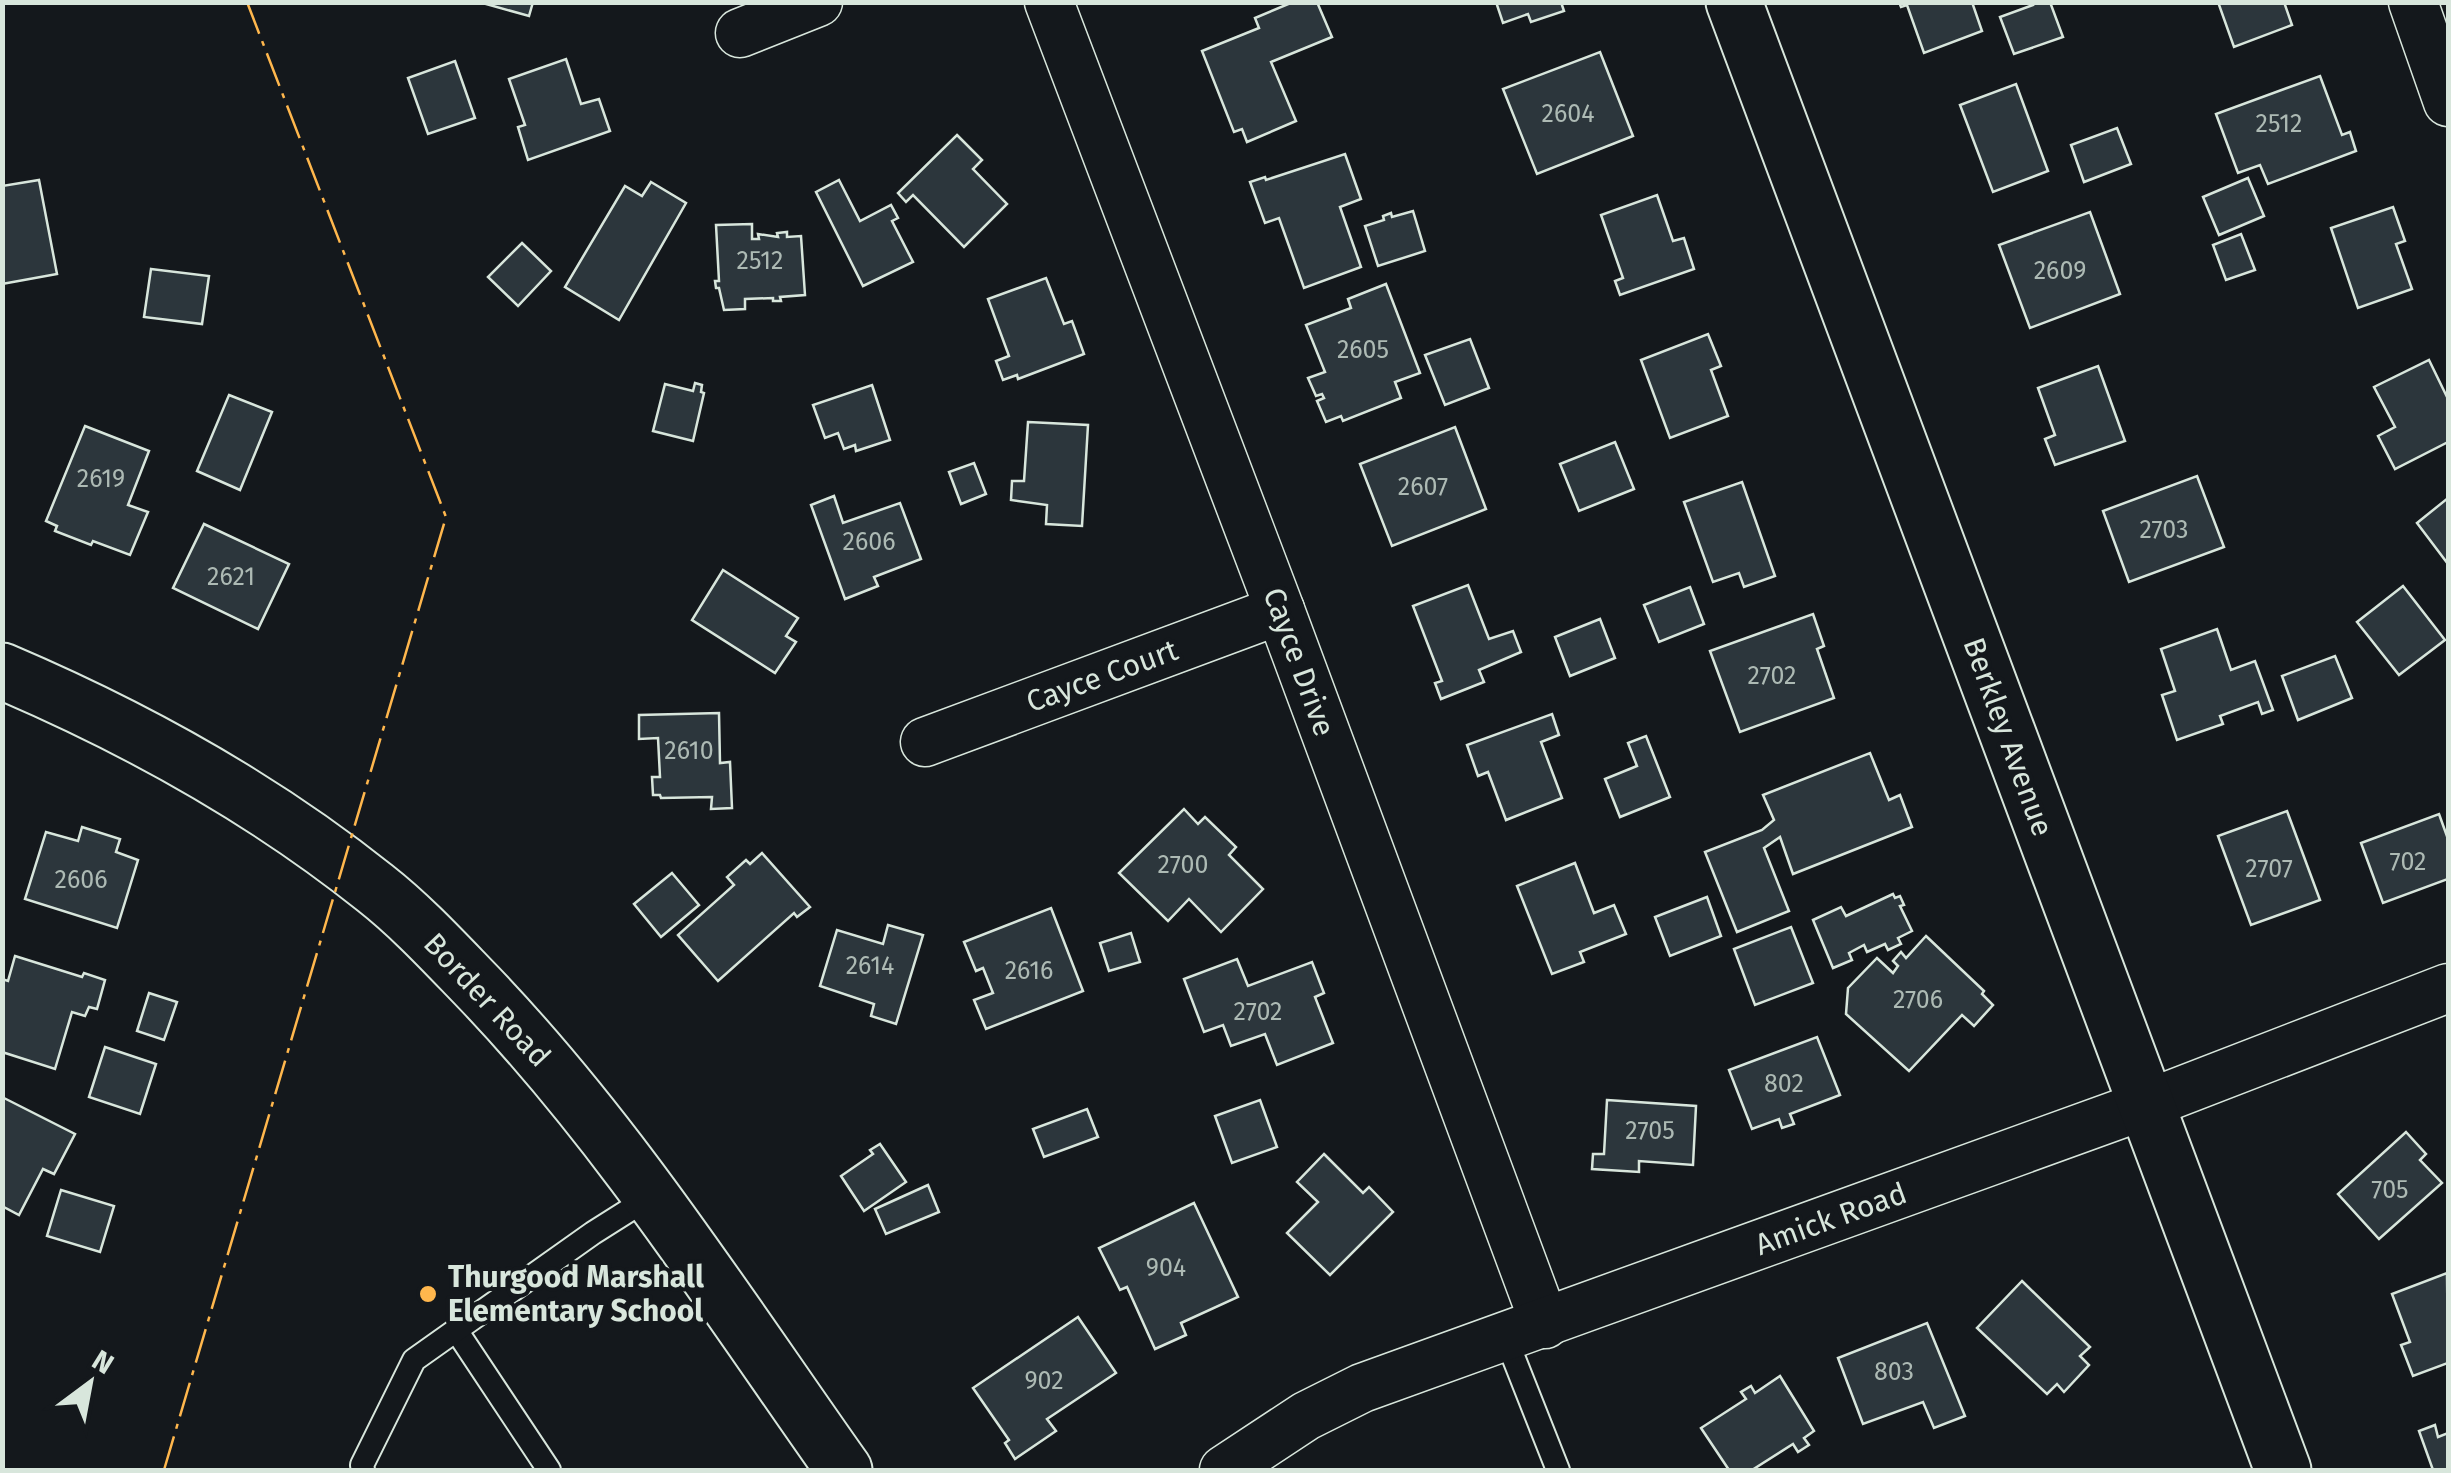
<svg xmlns="http://www.w3.org/2000/svg" width="2451" height="1473" viewBox="0 0 2451 1473" font-family="'Fira Sans',sans-serif">
	<style>
		.building { fill: #2c363c; stroke: #d8e6dc; stroke-width: 2.5 }
		.lines { fill: none; stroke-linecap: round; stroke-linejoin: round }
		.lane-casing { stroke: #d8e6dc; stroke-width: 26 }
		.street-casing { stroke: #d8e6dc; stroke-width: 51 }
		.secondary-casing { stroke: #d8e6dc; stroke-width: 59 }
		.lane { stroke: #14181c; stroke-width: 22 }
		.street { stroke: #14181c; stroke-width: 48 }
		.secondary { stroke: #14181c; stroke-width: 55 }
		.power { stroke: #ffb74d; stroke-width: 2.5; stroke-dasharray: 35 8 5 8; stroke-linecap: butt }
		.poi-dot { fill: #ffb74d; stroke: #14181c; stroke-width: 4 }
		.labels { text-anchor: middle; stroke-width: 8; stroke-linejoin: round; paint-order: stroke }
		.number-label { font-size: 25px; fill: #adbab4 }
		.street-label { font-size: 30px; fill: #d8e6dc; stroke: #14181c }
		.poi-label { font-size: 30px; font-weight: bold; fill: #d8e6dc; stroke: #14181c; text-anchor: start }
	</style>
	<rect width="100%" height="100%" fill="#14181c"/>
	<g class="building">
		<path d="M479 2H533L529 16Z"/>
		<path d="M1293 2H1317L1332 37 1271 62 1296 121 1247 142 1242 129 1234 132 1202 51 1259 28 1255 18Z"/>
		<path d="M1496 2H1561L1564 11 1531 22 1528 14 1503 23Z"/>
		<path d="M1899 2H1972L1982 31 1924 53 1907 5 1901 7Z"/>
		<path d="M2032 2H2050L2063 37 2014 54 2000 17 2033 5Z"/>
		<path d="M2218 2H2284L2292 25 2234 47Z"/>
		<path d="M1600 52 1633 136 1537 174 1503 89Z"/>
		<path d="M566 59 581 104 599 99 610 131 528 160 518 127 525 125 509 79Z"/>
		<path d="M455 61 475 118 428 134 408 78Z"/>
		<path d="M2320 76 2342 135 2350 132 2356 151 2268 184 2260 165 2238 173 2216 114Z"/>
		<path d="M2016 84 2048 171 1993 192 1960 105Z"/>
		<path d="M2117 128 2131 164 2084 182 2071 145Z"/>
		<path d="M957 135 982 160 973 169 1007 204 964 247 913 195 906 202 898 193Z"/>
		<path d="M1345 154 1361 199 1340 207 1361 267 1304 288 1279 218 1265 223 1250 182 1265 177 1266 180Z"/>
		<path d="M2248 178 2264 216 2219 235 2203 197Z"/>
		<path d="M39 180 57 274 2 284V186Z"/>
		<path d="M839 180 860 221 891 205 898 218 892 221 913 262 863 286 816 192Z"/>
		<path d="M651 182 686 203 619 320 565 287 625 186 642 196Z"/>
		<path d="M1657 195 1673 241 1684 238 1694 269 1620 295 1615 281 1623 278 1601 215Z"/>
		<path d="M2393 207 2405 241 2396 244 2412 289 2358 308 2331 228Z"/>
		<path d="M1413 211 1425 251 1378 266 1365 226 1384 220 1383 216 1391 213 1392 217Z"/>
		<path d="M2090 212 2120 294 2030 328 1999 245Z"/>
		<path d="M752 224V239H759L758 234 778 237 777 233 787 232V237L801 236 805 295 780 297 781 301H773V298L745 299V309L724 310 719 288H716L715 281H719L716 225Z"/>
		<path d="M2241 234 2255 270 2226 280 2213 245Z"/>
		<path d="M522 243 551 271 518 306 488 277Z"/>
		<path d="M151 269 209 276 202 324 144 317Z"/>
		<path d="M1046 278 1064 324 1072 321 1084 354 1018 379 1017 375 1003 380 996 361 1009 356 988 299Z"/>
		<path d="M1386 284 1420 373 1395 382 1401 398 1343 421 1341 416 1326 422 1317 401 1324 398 1322 394 1316 396 1308 378 1325 372 1306 325 1351 308 1348 299Z"/>
		<path d="M1708 334 1721 366 1711 370 1728 416 1670 438 1641 360Z"/>
		<path d="M1470 339 1489 388 1445 405 1425 355Z"/>
		<path d="M2429 360 2448 399V442L2395 469 2378 436 2395 427 2374 387Z"/>
		<path d="M2098 366 2125 441 2055 465 2045 439 2055 435 2038 388Z"/>
		<path d="M695 383 702 385 701 392 704 393 693 441 653 431 665 384 693 391Z"/>
		<path d="M872 385 890 440 856 451 855 445 844 449 838 433 825 438 813 405Z"/>
		<path d="M229 395 272 412 240 490 197 471Z"/>
		<path d="M1028 422 1088 425 1082 526 1046 524 1047 505 1011 500 1012 481H1024Z"/>
		<path d="M85 426 149 451 128 505 148 512 130 555 93 541 91 545 55 531 57 526 46 521Z"/>
		<path d="M1455 427 1486 509 1392 546 1360 464Z"/>
		<path d="M1615 442 1634 489 1579 511 1560 464Z"/>
		<path d="M974 463 986 494 961 504 949 472Z"/>
		<path d="M2197 476 2224 547 2129 582 2103 511Z"/>
		<path d="M1742 482 1775 576 1744 587 1739 573 1713 582 1684 502Z"/>
		<path d="M834 496 843 523 900 503 921 559 874 577 878 586 845 599 811 505Z"/>
		<path d="M2448 498V564L2417 523Z"/>
		<path d="M204 524 289 564 258 629 173 588Z"/>
		<path d="M723 570 798 618 786 636 796 642 775 673 692 620Z"/>
		<path d="M1468 585 1489 639 1513 631 1521 652 1479 670 1484 682 1441 699 1435 683 1442 681 1413 606Z"/>
		<path d="M2403 586 2445 640 2399 675 2357 622Z"/>
		<path d="M1690 587 1704 624 1659 642 1644 605Z"/>
		<path d="M1813 614 1824 646 1817 649 1834 698 1740 732 1710 651Z"/>
		<path d="M1600 619 1615 658 1570 676 1555 637Z"/>
		<path d="M2217 629 2231 670 2255 661 2273 710 2262 714 2258 702 2220 716 2223 724 2177 740 2162 695 2175 691 2161 649Z"/>
		<path d="M2335 656 2352 698 2298 720 2282 676Z"/>
		<path d="M719 713 720 763 730 762 732 808 711 809 712 797 661 798 660 795H653L652 777H660L658 738 639 739V715Z"/>
		<path d="M1552 714 1559 735 1541 742 1562 798 1506 820 1488 772 1478 776 1467 745Z"/>
		<path d="M1646 736 1670 797 1620 817 1605 779 1637 766 1628 743Z"/>
		<path d="M1870 753 1889 800 1900 795 1912 827 1793 874 1780 837 1764 848 1789 911 1737 932 1705 852 1762 830 1774 820 1763 795Z"/>
		<path d="M1184 809 1198 824 1205 817 1236 847 1229 855 1263 889 1221 932 1189 899 1168 921 1119 873Z"/>
		<path d="M2287 811 2320 900 2251 925 2218 836Z"/>
		<path d="M2439 814 2448 839V879L2383 903 2361 843Z"/>
		<path d="M82 827 120 839 116 852 138 860 117 928 25 899 46 832 78 841Z"/>
		<path d="M762 853 810 907 797 917 794 913 718 981 678 935 734 885 727 877 746 860 750 864Z"/>
		<path d="M1575 863 1594 913 1614 905 1626 934 1580 952 1584 962 1552 974 1517 886Z"/>
		<path d="M672 873 699 905 661 937 634 904Z"/>
		<path d="M1893 894 1895 898 1900 896 1904 905 1900 906 1912 931 1898 938 1901 944 1888 950 1885 944 1867 952 1864 945 1849 953 1852 960 1833 968 1813 920 1841 907 1846 916Z"/>
		<path d="M1707 897 1721 936 1670 956 1655 917Z"/>
		<path d="M1051 908 1083 991 986 1029 974 1000 993 993 983 968 976 971 964 942Z"/>
		<path d="M888 925 923 935 896 1024 871 1016 874 1004 820 986 837 930 883 944Z"/>
		<path d="M1791 927 1813 983 1755 1005 1734 949Z"/>
		<path d="M1131 933 1140 962 1109 971 1100 943Z"/>
		<path d="M1926 936 1984 991 1982 994 1993 1005 1974 1026 1962 1015 1909 1071 1846 1014 1848 988 1877 958 1893 973 1898 966 1893 961 1901 952 1906 958Z"/>
		<path d="M15 956 82 977 84 973 105 980 97 1009 89 1007 85 1016 72 1012 55 1069 2 1052V979L8 981Z"/>
		<path d="M1237 959 1248 986 1312 962 1324 993 1315 997 1333 1043 1277 1065 1265 1034 1231 1046 1223 1025 1204 1032 1184 979Z"/>
		<path d="M149 993 177 1002 164 1040 137 1031Z"/>
		<path d="M1817 1037 1840 1095 1790 1114 1794 1124 1782 1128 1779 1119 1752 1129 1729 1070Z"/>
		<path d="M105 1047 156 1064 140 1114 89 1097Z"/>
		<path d="M2 1097 75 1134 54 1174 43 1169 19 1215 2 1206Z"/>
		<path d="M1260 1100 1277 1147 1232 1163 1215 1116Z"/>
		<path d="M1607 1100 1696 1106 1693 1165 1639 1161V1172L1592 1169 1593 1154H1604Z"/>
		<path d="M1087 1109 1098 1137 1044 1157 1033 1129Z"/>
		<path d="M2406 1132 2426 1154 2420 1160 2442 1183 2379 1239 2338 1194Z"/>
		<path d="M880 1144 906 1182 864 1211 841 1176 873 1154 870 1150Z"/>
		<path d="M1324 1154 1363 1193 1369 1187 1393 1212 1330 1275 1287 1233 1318 1202 1297 1182Z"/>
		<path d="M928 1185 939 1212 886 1234 875 1209Z"/>
		<path d="M61 1190 114 1206 100 1252 47 1236Z"/>
		<path d="M1194 1203 1238 1297 1181 1323 1186 1335 1155 1349 1127 1287 1120 1290 1099 1248Z"/>
		<path d="M2447 1273 2448 1363 2413 1376 2401 1345 2410 1342 2392 1294Z"/>
		<path d="M2022 1281 2090 1347 2080 1356 2089 1365 2064 1392 2057 1384 2047 1394 1977 1328Z"/>
		<path d="M1078 1317 1116 1373 1047 1419 1056 1431 1015 1459 1005 1443 1009 1440 973 1388Z"/>
		<path d="M1927 1323 1965 1416 1934 1428 1923 1402 1863 1424 1838 1358Z"/>
		<path d="M1780 1376 1814 1431 1804 1438 1809 1445 1798 1452 1793 1444 1752 1470H1729L1701 1428 1746 1399 1741 1392 1751 1386 1755 1393Z"/>
		<path d="M2435 1425 2438 1437 2448 1433V1470H2433L2419 1431Z"/>
	</g>
	<g class="lines">
		<g class="lane-casing">
			<g id="lane">
				<path d="M456 1330 549 1470"/>
				<path d="M1505 1336 1558 1470"/>
				<path d="M363 1470 362 1465 414 1360 593 1233 650 1197"/>
			</g>
		</g>
		<g class="street-casing">
			<g id="street">
				<path d="M1049 2 1280 610 1545 1324"/>
				<path d="M2413 2 2448 102"/>
				<path d="M740 33 818 2"/>
				<path d="M925 742 1280 610"/>
				<path d="M1224 1470 1306 1416 1362 1388 2145 1105 2448 988"/>
			</g>
		</g>
		<g class="secondary-casing">
			<g id="secondary">
				<path d="M1734 2 2283 1470"/>
				<path d="M2 671C136 728 261 797 375 888 412 917 445 953 478 987 618 1133 728 1306 844 1470"/>
			</g>
		</g>
		<use href="#lane" class="lane"/>
		<use href="#street" class="street"/>
		<use href="#secondary" class="secondary"/>
		<path class="power" d="M164 1470 446 517 247 2"/>
	</g>
	<circle class="poi-dot" cx="428" cy="1294" r="10"/>
	<g class="labels">
		<g class="number-label">
			<text x="1568" y="122">2604</text>
			<text x="2279" y="132">2512</text>
			<text x="760" y="269">2512</text>
			<text x="2060" y="279">2609</text>
			<text x="1363" y="358">2605</text>
			<text x="101" y="487">2619</text>
			<text x="1423" y="495">2607</text>
			<text x="2164" y="538">2703</text>
			<text x="869" y="550">2606</text>
			<text x="231" y="585">2621</text>
			<text x="1772" y="684">2702</text>
			<text x="689" y="759">2610</text>
			<text x="2408" y="870">702</text>
			<text x="1183" y="873">2700</text>
			<text x="2269" y="877">2707</text>
			<text x="81" y="888">2606</text>
			<text x="870" y="974">2614</text>
			<text x="1029" y="979">2616</text>
			<text x="1918" y="1008">2706</text>
			<text x="1258" y="1020">2702</text>
			<text x="1784" y="1092">802</text>
			<text x="1650" y="1139">2705</text>
			<text x="2390" y="1198">705</text>
			<text x="1166" y="1276">904</text>
			<text x="1894" y="1380">803</text>
			<text x="1044" y="1389">902</text>
		</g>
		<g class="street-label">
			<text transform="translate(1299 662) rotate(70)" y="10">Cayce Drive</text>
			<text transform="translate(1102 676) rotate(-20)" y="10">Cayce Court</text>
			<text transform="translate(2008 737) rotate(70)" y="10">Berkley Avenue</text>
			<text transform="translate(487 1000) rotate(47)" y="10">Border Road</text>
			<text transform="translate(1831 1219) rotate(-20)" y="10">Amick Road</text>
		</g>
		<g class="poi-label">
			<text x="448" y="1287">Thurgood Marshall<tspan x="448" dy="34">Elementary School</tspan></text>
		</g>
	</g>
	<rect width="2451" height="1473" fill="none" stroke="#d8e6dc" stroke-width="10"/>
	<g transform="translate(90 1383) rotate(32)" stroke="#14181c" stroke-width="8" paint-order="stroke">
	<path d="M0-8L18 38L0 25L-18 38Z" fill="#d8e6dc"/>
	<text y="-15" font-size="28" font-weight="bold" text-anchor="middle" fill="#d8e6dc">N</text>
	</g>
</svg>
